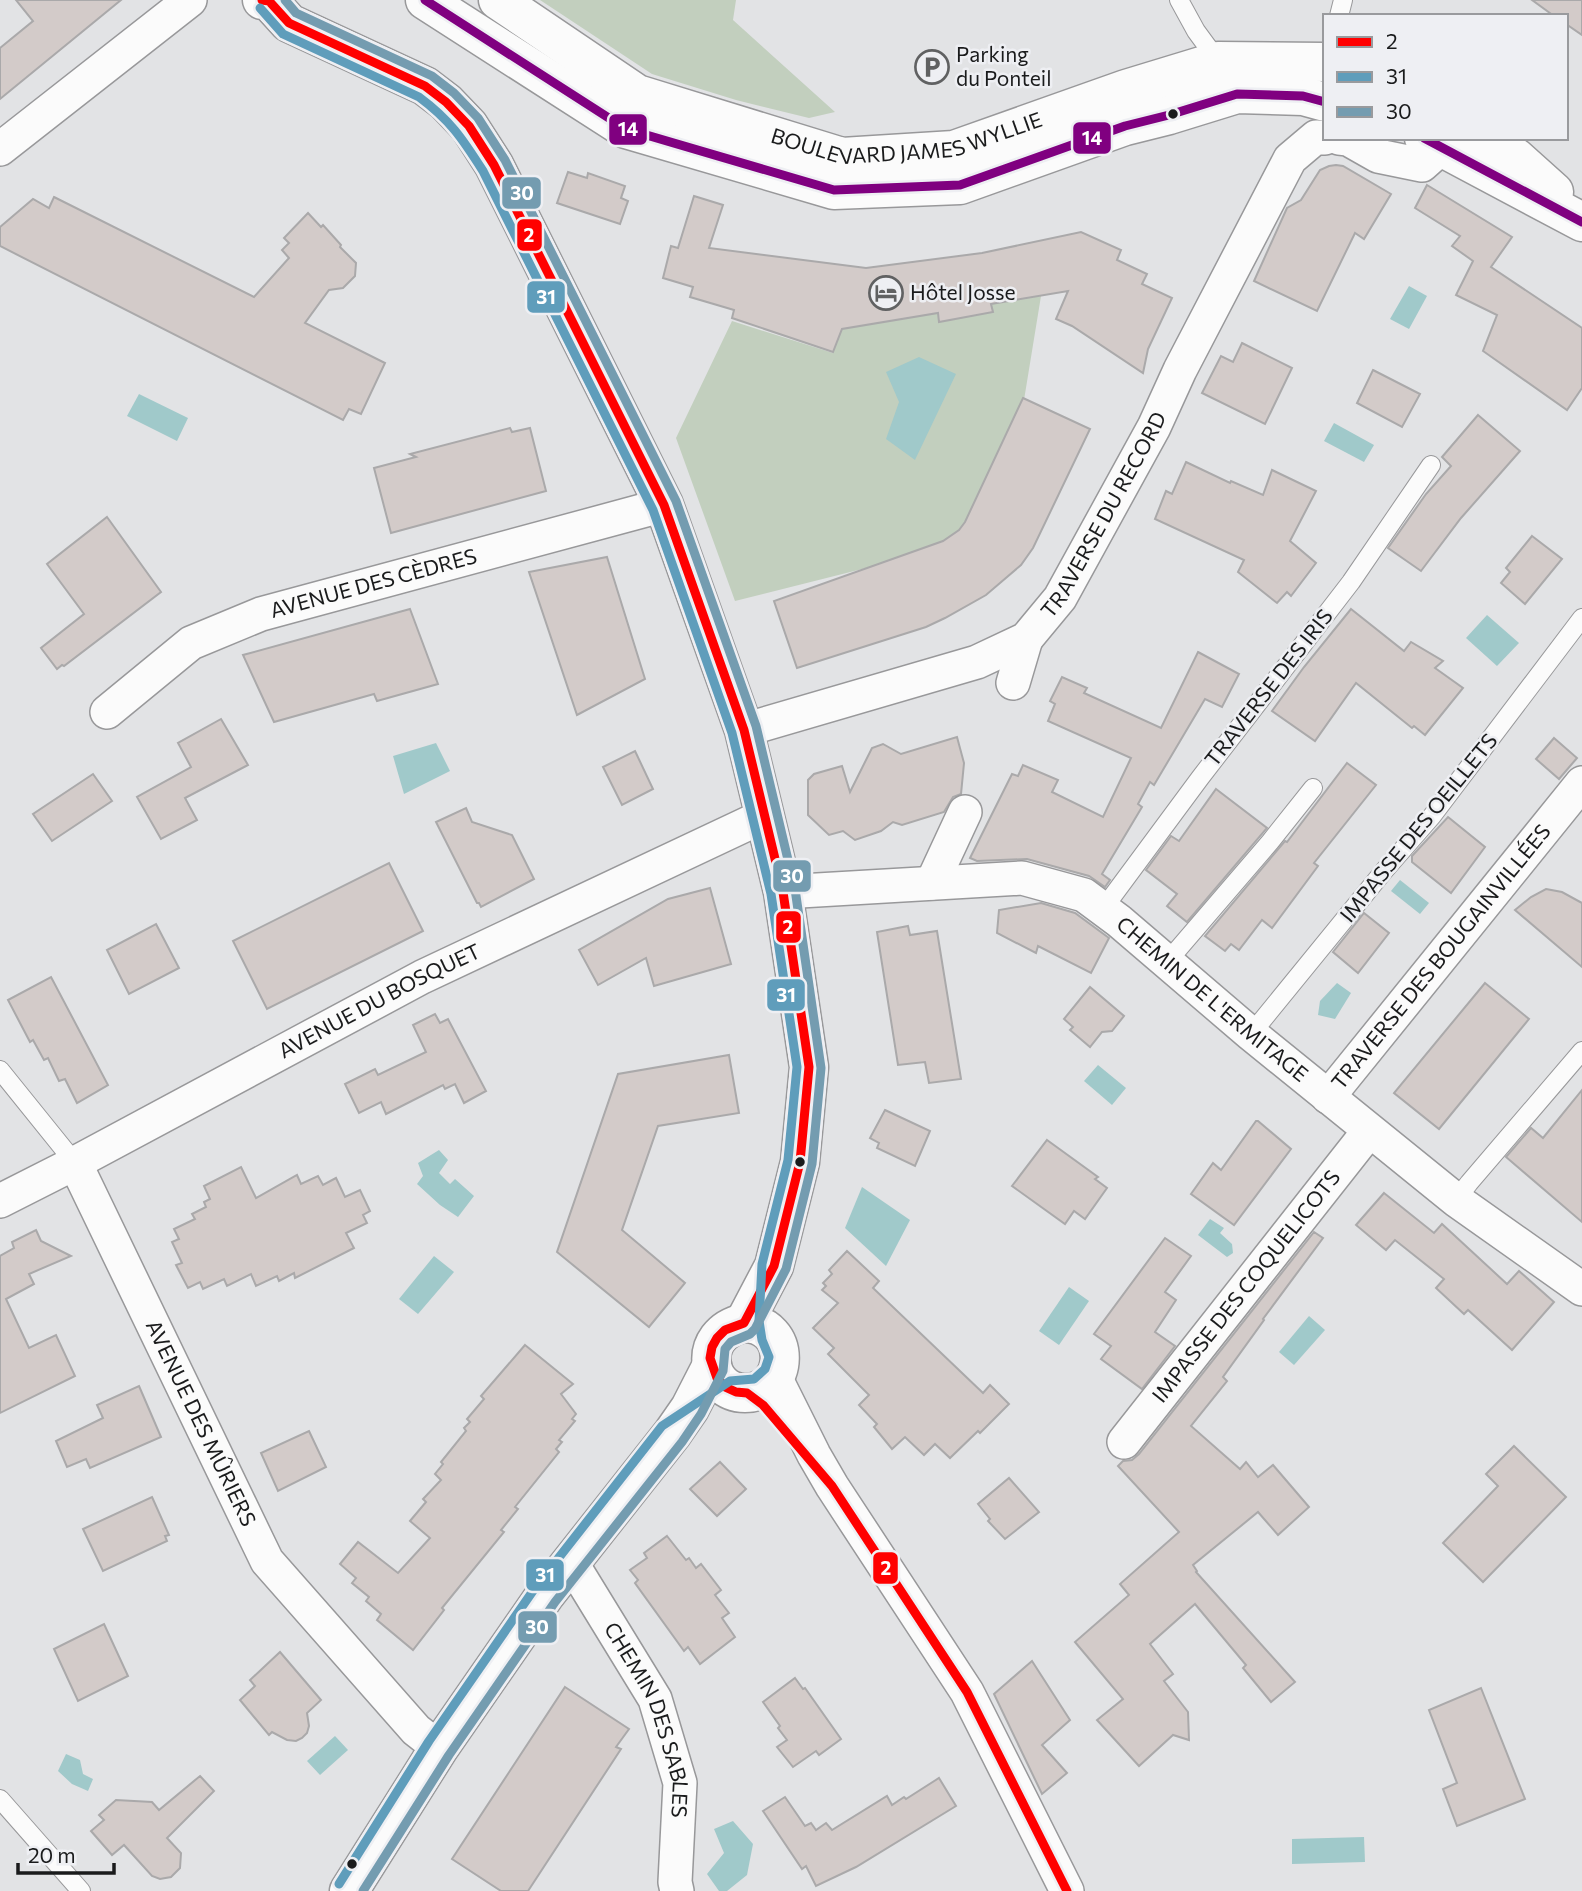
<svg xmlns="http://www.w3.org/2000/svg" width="1582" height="1891" viewBox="0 0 1582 1891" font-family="Commissioner,sans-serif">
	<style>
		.green { fill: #c2cfbe }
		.water { fill: #a0c9ca }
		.building { fill: #d3cbc9; stroke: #aaa9aa; stroke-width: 2 }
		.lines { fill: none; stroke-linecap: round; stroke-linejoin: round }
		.service-casing { stroke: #98989a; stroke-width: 20 }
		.minor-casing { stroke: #98989a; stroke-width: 36 }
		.tertiary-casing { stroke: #98989a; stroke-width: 41 }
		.service { stroke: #fbfbfb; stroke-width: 18 }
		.minor { stroke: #fbfbfb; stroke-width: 33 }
		.tertiary { stroke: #fbfbfb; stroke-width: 38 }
		.bus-1-casing { stroke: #eeeff3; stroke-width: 14 }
		.bus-2-casing { stroke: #eeeff3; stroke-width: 14 }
		.bus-3-casing { stroke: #eeeff3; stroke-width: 14 }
		.bus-4-casing { stroke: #eeeff3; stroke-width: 14 }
		.bus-1 { stroke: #f00; stroke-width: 9 }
		.bus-2 { stroke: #5f9dbb; stroke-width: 9 }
		.bus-3 { stroke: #749cb0; stroke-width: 9 }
		.bus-4 { stroke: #800080; stroke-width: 9 }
		.bus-dot { fill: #1a1b1c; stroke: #eeeff3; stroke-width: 2.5 }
		.labels { text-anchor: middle; stroke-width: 5; stroke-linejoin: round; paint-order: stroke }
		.poi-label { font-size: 21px; fill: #1a1b1c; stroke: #eeeff3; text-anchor: start }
		.street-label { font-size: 21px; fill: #1a1b1c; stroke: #eeeff3 }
		.line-badge { stroke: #eeeff3; stroke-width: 2.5 }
		.badge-label { font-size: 19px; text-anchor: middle; font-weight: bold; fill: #fff }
	</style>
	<rect width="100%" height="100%" fill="#e2e3e5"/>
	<g class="green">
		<path d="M540 0H736L733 20 835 112 809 118 736 100 652 74Z"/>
		<path d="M1041 296 1024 400 960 534 894 561 735 601 676 438 732 321 833 353 842 326Z"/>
	</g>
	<g class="water">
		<path d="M1409 286 1427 296 1409 329 1390 319Z"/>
		<path d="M919 357 956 374 915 460 886 439 899 402 886 372Z"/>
		<path d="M139 394 188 418 177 441 127 416Z"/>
		<path d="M1334 423 1374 445 1364 462 1324 441Z"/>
		<path d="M1487 615 1519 643 1497 666 1466 638Z"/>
		<path d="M436 743 450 771 404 794 393 756Z"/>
		<path d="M1400 880 1429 903 1420 914 1391 891Z"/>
		<path d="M1337 983 1351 993 1335 1019 1318 1015 1320 1001Z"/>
		<path d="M1098 1065 1126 1088 1112 1105 1084 1081Z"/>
		<path d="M439 1150 448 1160 439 1173 450 1184 455 1179 474 1196 458 1217 440 1205 417 1184 423 1176 418 1163Z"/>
		<path d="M862 1187 910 1220 886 1266 845 1228Z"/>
		<path d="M1210 1219 1224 1228 1220 1233 1232 1244 1233 1253 1227 1257 1198 1235Z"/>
		<path d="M434 1256 454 1272 418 1314 399 1299Z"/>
		<path d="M1069 1287 1089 1301 1059 1345 1039 1331Z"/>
		<path d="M1309 1316 1325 1330 1294 1365 1279 1352Z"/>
		<path d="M335 1736 348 1750 320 1775 307 1761Z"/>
		<path d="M66 1754 80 1760 83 1774 93 1779 88 1791 72 1784 58 1771Z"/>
		<path d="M733 1821 753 1844 747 1875 727 1891H719L707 1874 724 1853 714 1829Z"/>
		<path d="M1364 1837 1365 1862 1292 1864V1839Z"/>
	</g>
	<g class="building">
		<path d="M16 0H121L0 99V48L33 21Z"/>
		<path d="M1532 0H1582V35L1566 24V16H1554Z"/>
		<path d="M1336 165 1343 166 1391 194 1364 239 1355 233 1317 311 1254 281 1287 208 1301 200 1320 170 1329 166Z"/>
		<path d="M568 172 587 178 588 173 625 186 621 198 628 201 620 224 557 203Z"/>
		<path d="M1427 185 1512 237 1491 267 1582 328V388L1567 410 1483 351 1497 315 1456 295 1473 261 1452 246 1460 236 1415 208Z"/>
		<path d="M694 196 723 205 709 248 866 268 982 253 1081 232 1121 250 1117 260 1147 274 1142 284 1172 298 1148 349 1143 373 1072 326 1056 319 1068 291 991 304 993 312 939 322 938 313 842 329 833 352 732 318 734 310 690 297 693 287 663 278 671 246 678 248Z"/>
		<path d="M54 197 254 297 289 258 282 250 289 243 284 238 308 213 321 227 323 225 341 245 340 247 356 263 355 276 343 288 329 290 305 323 385 363 361 414 349 409 343 420 0 246V227L33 199 49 208Z"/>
		<path d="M1242 343 1292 368 1265 424 1202 393 1221 356 1233 362Z"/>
		<path d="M1373 370 1420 394 1402 427 1357 403Z"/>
		<path d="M1023 398 1090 429 1033 548 1021 565 986 595 945 618 926 627 797 668 774 601 943 541 959 530 965 522Z"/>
		<path d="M1478 415 1520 451 1461 518 1421 571 1388 548 1426 494 1451 466 1442 457Z"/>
		<path d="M510 428 512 432 530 428 546 491 391 533 374 468 416 457 410 454Z"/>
		<path d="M1186 462 1230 483 1231 481 1263 495 1272 470 1316 491 1290 541 1316 563 1291 596 1287 592 1277 603 1238 572 1244 560 1155 519 1166 491 1172 494Z"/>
		<path d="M107 517 161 592 64 666 62 665 57 669 41 648 84 614 47 564Z"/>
		<path d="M1532 536 1562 559 1525 604 1501 583 1510 572 1506 568Z"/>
		<path d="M607 557 645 679 577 715 529 572Z"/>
		<path d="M410 609 438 684 377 701 374 694 274 722 243 655Z"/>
		<path d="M1351 609 1404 651 1411 642 1443 661 1435 668 1463 688 1425 735 1414 726 1412 728 1356 683 1315 741 1272 711 1304 667Z"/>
		<path d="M1198 652 1239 674 1222 707 1205 699 1154 785 1150 782 1138 804 1142 807 1102 874 1110 880 1105 887 1089 876 1027 859 977 861 970 858 1012 774 1018 776 1023 765 1058 780 1052 792 1103 817 1131 758 1048 721 1055 704 1050 701 1062 677 1087 688 1084 693 1161 728Z"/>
		<path d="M221 719 248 765 185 798 197 820 161 839 137 797 191 767 178 743Z"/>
		<path d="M957 737 964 763 961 794 953 797 944 812 902 825 893 822 881 831 855 840 843 831 829 835 808 815V780L814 774 842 766 850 792 872 748 883 744 901 754Z"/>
		<path d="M1554 738 1577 758 1559 779 1536 759Z"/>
		<path d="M635 751 653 789 622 805 603 767Z"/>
		<path d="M1347 763 1376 785 1314 863 1318 866 1272 928 1262 920 1239 950 1231 944 1225 951 1205 936 1285 841 1287 842Z"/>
		<path d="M93 774 112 801 52 841 33 814Z"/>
		<path d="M1216 789 1267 828 1187 922 1167 906 1177 894 1146 870 1171 836 1179 841Z"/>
		<path d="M466 808 472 822 512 835 534 879 481 907 479 903H477L436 822Z"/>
		<path d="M1448 817 1485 847 1451 893 1412 862V856Z"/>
		<path d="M389 863 423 931 267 1009 233 941Z"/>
		<path d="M710 888 731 964 654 986 646 958 598 985 579 950 668 899Z"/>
		<path d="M1546 889 1562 892 1582 903V967L1515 910 1531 897Z"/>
		<path d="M1041 903 1075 913 1109 938 1091 973 1038 946 1036 953 997 933 999 910Z"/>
		<path d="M1364 913 1389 933 1358 973 1333 952Z"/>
		<path d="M156 924 179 968 129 994 107 950Z"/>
		<path d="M908 926 910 935 937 931 961 1079 929 1083 925 1062 898 1065 877 932Z"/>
		<path d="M51 977 108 1085 77 1103 65 1079 59 1081 48 1058 44 1060 33 1040 30 1042 8 1000Z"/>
		<path d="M1485 983 1529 1019 1439 1129 1394 1093Z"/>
		<path d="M1090 987 1124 1016 1112 1031 1102 1032 1090 1047 1070 1030 1073 1027 1064 1019Z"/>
		<path d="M435 1014 440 1023 448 1019 486 1091 464 1103 455 1084 445 1089 443 1085 386 1114 381 1102 359 1113 345 1084 375 1069 378 1075 426 1052 413 1025Z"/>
		<path d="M729 1055 739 1113 658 1126 622 1230 685 1283 649 1327 557 1252 618 1074Z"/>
		<path d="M1582 1090V1222L1506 1157 1531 1128 1543 1138Z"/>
		<path d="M885 1110 930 1131 915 1166 877 1148 879 1143 870 1138Z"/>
		<path d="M1256 1121H1258L1291 1149 1234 1225 1191 1194 1213 1163 1221 1170Z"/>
		<path d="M1047 1140 1098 1177 1095 1179 1107 1188 1085 1219 1074 1211 1065 1224 1012 1186Z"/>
		<path d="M241 1167 256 1198 297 1175 301 1184 318 1176 323 1185 336 1178 345 1197 360 1190 370 1211 363 1215 367 1223 346 1233 354 1248 295 1278 294 1273 279 1281 277 1276 256 1286 251 1274 227 1286 224 1279 203 1289 200 1282 188 1288 176 1265 182 1263 172 1242 179 1239 174 1229 195 1219 192 1214 206 1207 204 1202 210 1199 204 1186Z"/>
		<path d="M1384 1193 1434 1233 1442 1224 1507 1284 1519 1271 1554 1302 1512 1350 1468 1310 1464 1314 1436 1288 1444 1279 1395 1240 1386 1250 1356 1225Z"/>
		<path d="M36 1230 41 1241 71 1256 29 1274 34 1284 6 1299 29 1348 56 1335 75 1376 0 1413V1256L14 1248 12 1242Z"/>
		<path d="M1314 1232 1323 1238 1263 1319 1264 1320 1223 1377 1227 1381 1191 1426 1240 1469 1246 1462 1258 1477 1273 1465 1309 1507 1278 1535 1258 1512 1193 1565 1197 1571 1196 1572 1295 1682 1271 1702 1243 1668 1246 1665 1195 1604 1150 1644 1173 1674 1164 1681 1188 1712 1189 1740 1173 1735 1139 1766 1097 1720 1123 1699 1075 1642 1129 1595 1120 1584 1179 1532 1118 1466 1123 1461 1132 1460 1139 1454Z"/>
		<path d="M1165 1238 1191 1256 1165 1292 1176 1300 1155 1332 1175 1346 1142 1389 1101 1359 1111 1346 1094 1334Z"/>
		<path d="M847 1251 879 1281 873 1288 983 1393 990 1385 1009 1404 980 1433 978 1431 950 1458 935 1444 924 1455 905 1437 892 1449 874 1427 877 1424 859 1405 869 1395 828 1354 834 1348 813 1328 838 1303 822 1290 826 1286 823 1283 832 1274 829 1270Z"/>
		<path d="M525 1345 573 1384 561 1394 576 1414 572 1419 575 1421 559 1440 562 1442 556 1449 559 1452 515 1507 518 1509 501 1530 504 1532 442 1608 444 1610 413 1650 377 1620 381 1614 366 1601 369 1597 352 1583 356 1578 340 1564 358 1542 398 1573 430 1538 410 1521 426 1502 423 1499 441 1480 435 1474 443 1464 441 1462 466 1431 464 1428 470 1422 467 1419 484 1399 481 1396Z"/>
		<path d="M139 1386 161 1437 90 1468 86 1459 67 1467 56 1441 103 1418 97 1405Z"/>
		<path d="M309 1431 326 1467 278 1491 261 1453Z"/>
		<path d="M1514 1446 1566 1497 1483 1582 1443 1543 1498 1486 1486 1474Z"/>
		<path d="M720 1462 746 1489 717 1516 690 1489Z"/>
		<path d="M1009 1478 1039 1512 1005 1539 988 1521 990 1519 978 1504Z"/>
		<path d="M152 1497 169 1535 165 1536 167 1541 103 1571 83 1529Z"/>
		<path d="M667 1536 686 1560 689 1558 696 1568 701 1564 721 1590 715 1595 729 1613 722 1618 735 1637 700 1664 688 1647 684 1651 635 1583 638 1580 630 1570 647 1558 644 1553Z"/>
		<path d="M104 1624 128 1676 78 1701 54 1649Z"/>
		<path d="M280 1652 321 1700 307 1713 309 1726 307 1733 302 1738 296 1741 287 1740 272 1732 269 1735 240 1700 255 1686 250 1680Z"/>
		<path d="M1032 1661 1070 1720 1042 1745 1067 1773 1042 1794 994 1694Z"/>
		<path d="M795 1678 803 1689 805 1688 841 1739 819 1755 816 1751 793 1767 777 1747 787 1740 778 1728 780 1726 763 1702Z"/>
		<path d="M565 1687 629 1729 616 1747 621 1749 528 1891H501L452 1859Z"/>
		<path d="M1481 1688 1525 1799 1457 1826 1443 1789 1457 1783 1429 1710Z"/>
		<path d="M200 1776 214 1791 167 1838 181 1853 180 1868 171 1877 160 1879 152 1876 124 1845 112 1855 91 1831 104 1820 99 1815 116 1800 152 1802 159 1810Z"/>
		<path d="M939 1778 956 1806 856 1867 816 1886 806 1866 802 1869 763 1811 785 1797 805 1826 811 1823 816 1830 826 1823 832 1830 887 1796 892 1805 904 1797 906 1799Z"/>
	</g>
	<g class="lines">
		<g class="service-casing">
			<g id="service">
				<path d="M1179 0 1196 31 1218 61"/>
				<path d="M1339 16 1343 0"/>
				<path d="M1103 909 1200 778 1351 582 1431 465"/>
				<path d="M1167 962 1270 842 1313 788"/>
				<path d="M1251 1034 1383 872 1432 816 1582 618"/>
				<path d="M0 1070 75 1163"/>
				<path d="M1456 1200 1469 1183 1582 1051"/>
				<path d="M0 1799 81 1891"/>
			</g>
		</g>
		<g class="minor-casing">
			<g id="minor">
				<path d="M1339 138 1348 139 1378 156 1422 165 1441 148"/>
				<path d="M0 149 190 0"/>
				<path d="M1013 683 1026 639"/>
				<path id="s1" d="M107 712 191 643 261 614 664 505"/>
				<path id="s2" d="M744 730 977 662 1026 639 1060 598 1154 427 1180 370 1290 159 1316 137 1325 138"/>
				<path d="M932 883 965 812"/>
				<path id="s3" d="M783 892 1022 878 1084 895 1119 921 1251 1034 1456 1200 1582 1289"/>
				<path id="s4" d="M1328 1097 1582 783"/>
				<path id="s5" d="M75 1163 267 1561 416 1730 439 1748"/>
				<path id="s6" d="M0 1201 75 1163 422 977 766 815"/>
				<path d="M775 1377 814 1455 832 1486 967 1692 1067 1891"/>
				<path id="s7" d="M1124 1442 1369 1131"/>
				<path id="s8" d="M571 1562 655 1699 680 1783 675 1882 677 1891"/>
			</g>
		</g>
		<g class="tertiary-casing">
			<g id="tertiary">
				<path d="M262 0 269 1 289 23 425 86 446 102 469 126 494 165 664 505 744 730 783 892 809 1067 800 1162 774 1266 744 1323"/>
				<path d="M425 0 626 129 834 190 960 185 1125 126 1169 115 1237 94 1303 96 1325 102"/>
				<path id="s9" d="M498 0 637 94 842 157 954 150 1126 89 1218 61 1325 62"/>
				<path d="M1424 138 1582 222"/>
				<path d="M1485 138 1515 157 1554 192"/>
				<path d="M744 1323C793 1324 790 1393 745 1393 706 1393 695 1334 744 1323Z"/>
				<path d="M349 1891 439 1748 545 1595 672 1434 690 1408 712 1365"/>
			</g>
		</g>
		<use href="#service" class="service"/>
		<use href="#minor" class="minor"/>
		<use href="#tertiary" class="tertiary"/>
		<g class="bus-1-casing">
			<path id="bus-1" d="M262 0 269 1 289 23 425 86 446 102 469 126 494 165 664 505 744 730 783 892 809 1067 800 1162 774 1266 744 1323 725 1330 717 1338 712 1347 710 1358 717 1378 725 1387 736 1392 747 1393 763 1405 832 1486 967 1692 1067 1891"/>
		</g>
		<g class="bus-2-casing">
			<path id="bus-2" d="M260 8 283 34 419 97C450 120 462 138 483 171L653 510 732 733 771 894 797 1067 788 1160 762 1264 759 1321 762 1340 769 1357 765 1369 754 1379 730 1381 662 1426 535 1588 429 1741 339 1884"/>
		</g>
		<g class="bus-3-casing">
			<path id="bus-3" d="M285 0 296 13 432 76 454 93 478 118 505 160 676 501 756 726 795 889 821 1068 812 1164 786 1269 755 1329 750 1334 731 1342 725 1349 723 1371 701 1414 682 1442 555 1602 449 1755 363 1891"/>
		</g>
		<g class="bus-4-casing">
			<g id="bus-4">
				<path d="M425 0 626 129 834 190 960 185 1125 126 1169 115 1237 94 1303 96 1325 102"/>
				<path d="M1424 138 1582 222"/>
			</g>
		</g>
		<use href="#bus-1" class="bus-1"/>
		<use href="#bus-2" class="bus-2"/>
		<use href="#bus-3" class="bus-3"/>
		<use href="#bus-4" class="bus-4"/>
	</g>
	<defs>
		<g id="parking-ring" transform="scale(1.75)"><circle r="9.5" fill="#eeeff3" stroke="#606162" stroke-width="1.5"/><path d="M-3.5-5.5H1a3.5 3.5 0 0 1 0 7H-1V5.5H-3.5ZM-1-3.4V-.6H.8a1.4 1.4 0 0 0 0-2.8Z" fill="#606162"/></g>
		<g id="hotel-ring" transform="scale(1.75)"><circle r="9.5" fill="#eeeff3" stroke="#606162" stroke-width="1.5"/><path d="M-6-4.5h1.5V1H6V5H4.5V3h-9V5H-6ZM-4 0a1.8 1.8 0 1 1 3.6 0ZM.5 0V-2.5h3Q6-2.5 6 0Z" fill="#606162"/></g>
	</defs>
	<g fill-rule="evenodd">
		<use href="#parking-ring" x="932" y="67"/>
		<use href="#hotel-ring" x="886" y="293"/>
	</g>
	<g class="bus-dot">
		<circle cx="1173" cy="114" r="6"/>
		<circle cx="800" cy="1162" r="6"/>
		<circle cx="352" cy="1864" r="6"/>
	</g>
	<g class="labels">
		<g class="poi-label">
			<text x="956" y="62">Parking<tspan x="956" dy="24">du Ponteil</tspan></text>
			<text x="910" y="300">Hôtel Josse</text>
		</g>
		<g class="street-label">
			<text dy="7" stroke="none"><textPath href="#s9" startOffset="448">BOULEVARD JAMES WYLLIE</textPath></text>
			<text dy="7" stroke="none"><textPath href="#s2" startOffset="444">TRAVERSE DU RECORD</textPath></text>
			<text dy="7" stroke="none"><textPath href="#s1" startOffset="301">AVENUE DES CÈDRES</textPath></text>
			<text transform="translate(1269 688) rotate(-52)" y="7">TRAVERSE DES IRIS</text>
			<text transform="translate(1419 828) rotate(-51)" y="7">IMPASSE DES OEILLETS</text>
			<text dy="7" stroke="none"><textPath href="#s4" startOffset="180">TRAVERSE DES BOUGAINVILLÉES</textPath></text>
			<text dy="7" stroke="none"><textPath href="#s3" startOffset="469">CHEMIN DE L'ERMITAGE</textPath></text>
			<text dy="7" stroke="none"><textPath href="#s6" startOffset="429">AVENUE DU BOSQUET</textPath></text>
			<text dy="7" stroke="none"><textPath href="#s7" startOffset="198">IMPASSE DES COQUELICOTS</textPath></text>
			<text dy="7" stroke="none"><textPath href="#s5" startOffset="289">AVENUE DES MÛRIERS</textPath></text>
			<text dy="7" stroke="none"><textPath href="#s8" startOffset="178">CHEMIN DES SABLES</textPath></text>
		</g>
	</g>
	<g class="line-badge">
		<rect x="608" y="113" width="40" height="33" rx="7" fill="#800080"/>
		<rect x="1072" y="121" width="40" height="34" rx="7" fill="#800080"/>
		<rect x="501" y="176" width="41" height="34" rx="7" fill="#749cb0"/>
		<rect x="516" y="218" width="27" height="34" rx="7" fill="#f00"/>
		<rect x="526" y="280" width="40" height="34" rx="7" fill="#5f9dbb"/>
		<rect x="772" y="859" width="40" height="34" rx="7" fill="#749cb0"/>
		<rect x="775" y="910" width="27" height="34" rx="7" fill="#f00"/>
		<rect x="766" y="978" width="40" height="34" rx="7" fill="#5f9dbb"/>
		<rect x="872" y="1551" width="27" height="34" rx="7" fill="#f00"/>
		<rect x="525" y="1558" width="40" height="34" rx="7" fill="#5f9dbb"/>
		<rect x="517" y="1610" width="41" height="34" rx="7" fill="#749cb0"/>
	</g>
	<g class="badge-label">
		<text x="628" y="136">14</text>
		<text x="1092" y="145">14</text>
		<text x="522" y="200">30</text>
		<text x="529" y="242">2</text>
		<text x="546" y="304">31</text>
		<text x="792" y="883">30</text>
		<text x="788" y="934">2</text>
		<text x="786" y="1002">31</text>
		<text x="886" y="1575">2</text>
		<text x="545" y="1582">31</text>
		<text x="537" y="1634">30</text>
	</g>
	<rect x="1323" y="14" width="245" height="126" fill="#eeeff3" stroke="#999a9d" stroke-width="2"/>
	<rect x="1337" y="37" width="35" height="10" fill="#ff0000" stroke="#999a9d" stroke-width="2"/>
	<text x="1386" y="49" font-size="21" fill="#1a1b1c">2</text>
	<rect x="1337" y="72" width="35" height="10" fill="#5f9dbb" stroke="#999a9d" stroke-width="2"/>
	<text x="1386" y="84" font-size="21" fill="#1a1b1c">31</text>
	<rect x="1337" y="107" width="35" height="10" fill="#749cb0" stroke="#999a9d" stroke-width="2"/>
	<text x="1386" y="119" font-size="21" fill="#1a1b1c">30</text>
	<path d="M18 1863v10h96v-10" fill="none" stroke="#1a1b1c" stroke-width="3.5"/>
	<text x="28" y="1863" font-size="21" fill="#1a1b1c" stroke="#eeeff3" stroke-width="5" paint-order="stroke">20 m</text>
</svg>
